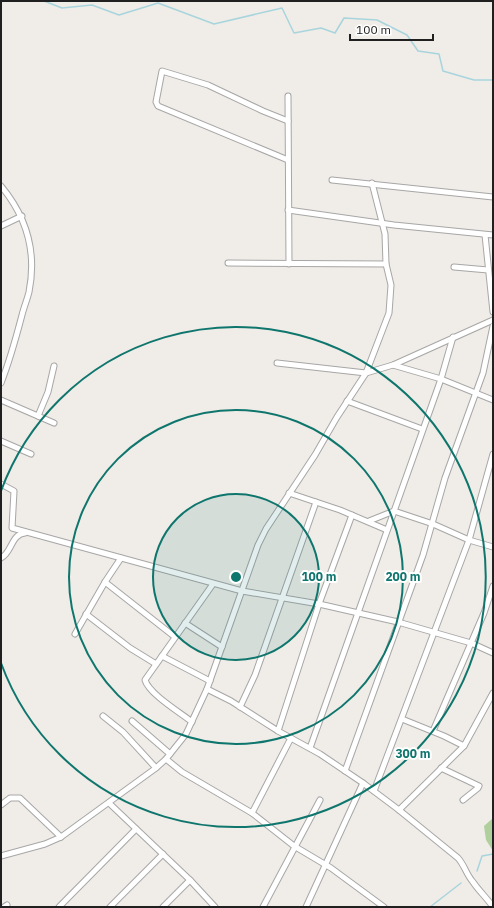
<svg xmlns="http://www.w3.org/2000/svg" width="494" height="908" viewBox="0 0 494 908" font-family="'IBM Plex Sans',sans-serif">
	<style>
		.forest { fill: #afcf9c }
		.lines { fill: none; stroke-linecap: round; stroke-linejoin: round }
		.stream { stroke: #a8d5dd; stroke-width: 1.5 }
		.street-casing { stroke: #a7a7a7; stroke-width: 7 }
		.street { stroke: #fff; stroke-width: 5 }
		.ring { fill: none; stroke: #0f766e; stroke-width: 2 }
		.centre { fill: #0f766e; stroke: #fff; stroke-width: 2 }
		.ring-label { font-size: 12px; text-anchor: middle; font-weight: bold; fill: #0f766e; stroke: #fff; stroke-width: 4; stroke-linejoin: round; paint-order: stroke }
	</style>
	<rect width="100%" height="100%" fill="#f0ece7"/>
	<path class="forest" d="M493 818V851L486 840 484 826Z"/>
	<g class="lines">
		<g class="stream">
			<path d="M44 1 62 8 92 5 119 15 158 3 214 24 282 8 294 33 321 28 335 33 344 18 377 20 407 35 418 51 439 54 443 71 474 80H493"/>
			<path d="M477 871 482 856 493 854"/>
			<path d="M430 907 461 883"/>
		</g>
		<g class="street-casing">
			<g id="street">
				<path d="M288 96 289 264"/>
				<path d="M288 121 263 111 208 85 162 71 156 102 158 106 288 160"/>
				<path d="M332 180 493 197"/>
				<path d="M1 186C26 216 37 252 29 292 27 300 24 307 22 315 16 338 10 360 1 383"/>
				<path d="M288 210 394 225 493 235"/>
				<path d="M1 226 22 216"/>
				<path d="M485 235 493 312"/>
				<path d="M228 263 386 264"/>
				<path d="M454 267 488 270"/>
				<path d="M277 363 366 373 393 365 493 320"/>
				<path d="M393 365 441 379 493 400"/>
				<path d="M1 400 54 423"/>
				<path d="M347 401 422 429"/>
				<path d="M38 416 48 392 54 366"/>
				<path d="M1 441 31 454"/>
				<path d="M1 484 14 491 12 528 242 591 319 604 398 622 471 643 493 653"/>
				<path d="M289 493 340 510 387 530"/>
				<path d="M369 521 394 511 433 524 469 540 493 547"/>
				<path d="M1 558C12 553 11 534 25 533"/>
				<path d="M105 582 175 637"/>
				<path d="M86 614 130 648 156 664"/>
				<path d="M185 623 222 647"/>
				<path d="M75 634 105 582 121 558"/>
				<path d="M162 656 210 681"/>
				<path d="M207 689 231 701 278 731 320 754 363 783 399 810 458 858C465 866 466 874 473 882 479 891 487 898 493 907"/>
				<path d="M240 707 255 675 316 502"/>
				<path d="M103 716 123 732 156 768"/>
				<path d="M402 719 444 736 464 746"/>
				<path d="M132 721 170 754"/>
				<path d="M192 722C181 713 149 694 145 680L213 584"/>
				<path d="M278 731 319 604 352 515"/>
				<path d="M433 731 484 613 493 586"/>
				<path d="M310 748 441 379 453 337"/>
				<path d="M166 759 182 772 252 813 294 846 331 868 384 907"/>
				<path d="M441 768 479 786 478 788 463 800"/>
				<path d="M345 771 423 555 445 478 483 373 493 326"/>
				<path d="M374 791 469 540 493 454"/>
				<path d="M109 803 190 880 215 907"/>
				<path d="M1 805 10 798H20L61 837"/>
				<path d="M399 810 464 746 493 693"/>
				<path d="M252 813 291 738"/>
				<path d="M1 856 45 844 61 837 156 768 166 759 186 734 207 689 258 545 266 529 315 455 337 417 366 373 389 313 391 285 386 264 385 234 372 183"/>
				<path d="M4 907 7 905"/>
				<path d="M59 907 136 829"/>
				<path d="M110 907 163 854"/>
				<path d="M163 907 190 880"/>
				<path d="M263 907 320 800"/>
				<path d="M306 907 363 783"/>
			</g>
		</g>
		<use href="#street" class="street"/>
	</g>
	<circle cx="236" cy="577" r="83" fill="#0f766e" fill-opacity=".12"/>
	<g class="ring">
		<circle cx="236" cy="577" r="83"/>
		<circle cx="236" cy="577" r="167"/>
		<path d="M1 491A250 250 0 1 1 1 663"/>
	</g>
	<circle cx="236" cy="577" r="6" class="centre"/>
	<g class="ring-label">
		<text x="319" y="581">100 m</text>
		<text x="403" y="581">200 m</text>
		<text x="413" y="758">300 m</text>
	</g>
	<rect width="494" height="908" fill="none" stroke="#202020" stroke-width="4"/>
	<path d="M350 34v6h83v-6" fill="none" stroke="#202020" stroke-width="2"/>
	<text x="356" y="34" font-size="12" fill="#202020" stroke="#ffffff" stroke-width="3" paint-order="stroke">100 m</text>
</svg>
